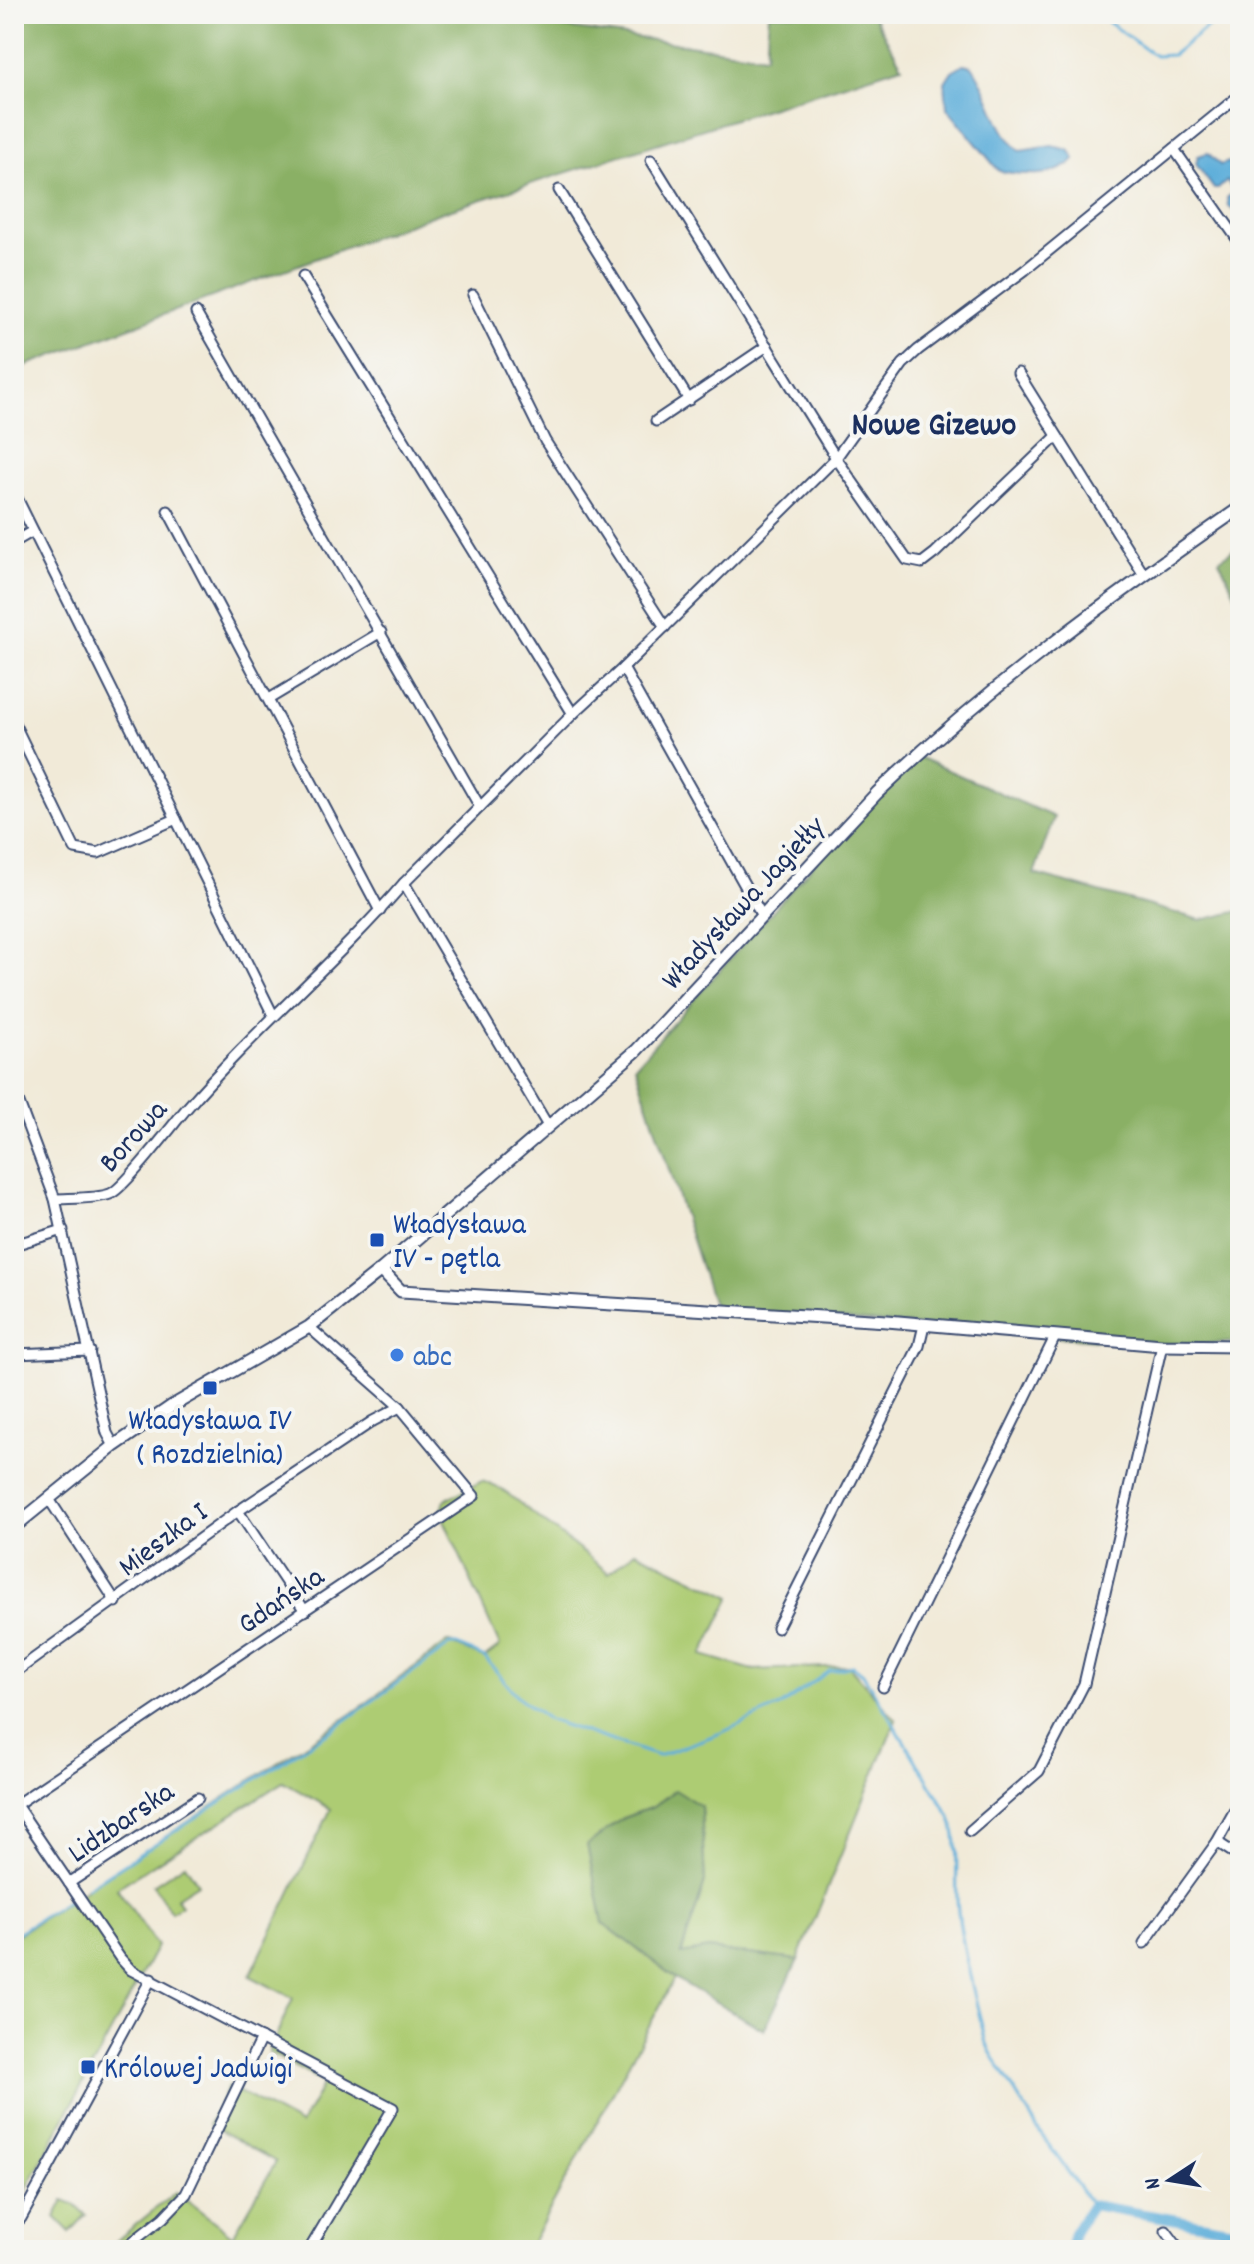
<svg xmlns="http://www.w3.org/2000/svg" width="1254" height="2264" viewBox="0 0 1254 2264" font-family="Dekko,sans-serif">
	<style>
		.green { fill: #adcc73; stroke: #647e68; stroke-width: 2 }
		.forest { fill: #8ab065; stroke: #527062; stroke-width: 2 }
		.water { fill: #5fafda; stroke: #3d6f9c; stroke-width: 2 }
		.lines { fill: none; stroke-linecap: round; stroke-linejoin: round }
		.stream { stroke: #5fafda; stroke-width: 3 }
		.canal { stroke: #5fafda; stroke-width: 10 }
		.minor-casing { stroke: #3b4b70; stroke-width: 13 }
		.tertiary-casing { stroke: #3b4b70; stroke-width: 15 }
		.minor { stroke: #fff; stroke-width: 9 }
		.tertiary { stroke: #fff; stroke-width: 11 }
		.transit-dot { fill: #1a4fb4; stroke: #f6f6f2; stroke-width: 3 }
		.shop-dot { fill: #3f7fe0; stroke: #f6f6f2; stroke-width: 3 }
		.labels { text-anchor: middle; stroke-width: 8; stroke-linejoin: round; paint-order: stroke }
		.street-label { font-size: 30px; fill: #1b2f5e; stroke: #f6f6f2 }
		.transit-label { font-size: 30px; fill: #164399; stroke: #f6f6f2; text-anchor: start }
		.shop-label { font-size: 30px; fill: #366cbe; stroke: #f6f6f2; text-anchor: start }
		.quarter-label { font-size: 34px; font-weight: bold; fill: #1b2f5e; stroke: #f6f6f2 }
	</style>
	<rect width="100%" height="100%" fill="#f6f6f2"/>
	<filter id="ink" filterUnits="userSpaceOnUse"><feTurbulence type="fractalNoise" baseFrequency=".0125" numOctaves="2"/><feDisplacementMap in="SourceGraphic" scale="16" xChannelSelector="R" yChannelSelector="G"/><feConvolveMatrix kernelMatrix="1 2 1 2 8 2 1 2 1" color-interpolation-filters="sRGB"/></filter>
	<filter id="wash" filterUnits="userSpaceOnUse"><feTurbulence type="fractalNoise" baseFrequency=".006" numOctaves="4" result="noise"/><feDisplacementMap in="SourceGraphic" scale="32" xChannelSelector="R" yChannelSelector="G"/><feGaussianBlur stdDeviation="1.8" result="paint"/><feColorMatrix in="noise" values="0 0 0 0 0 0 0 0 0 0 0 0 0 0 0 0 0 1.4 0 .05"/><feComposite in="paint" operator="in"/></filter>
	<g filter="url(#wash)">
		<rect width="100%" height="100%" fill="#f1ead8"/>
		<g class="green">
			<path d="M482 1481 503 1490 609 1573 636 1551 731 1597 702 1655 753 1670 849 1666 896 1720 798 1960 708 1949 681 1955 705 1882 701 1806 653 1807 623 1818 603 1923 675 1978 528 2250H116V2241L176 2192 233 2236 276 2162 209 2124 228 2086 300 2125 324 2083 269 2052 293 1998 250 1976 331 1809 283 1782 117 1888 157 1946 14 2212V1937L353 1713 448 1642 484 1658 500 1646 441 1513 445 1500Z"/>
			<path d="M185 1864 198 1884 176 1898 181 1906 171 1912 153 1885Z"/>
			<path d="M64 2200 74 2204 86 2215 70 2232 55 2217Z"/>
		</g>
		<g class="forest">
			<path d="M14 14H471L766 56 769 14H872L902 66 442 212 14 370Z"/>
			<path d="M1240 545V604L1219 560Z"/>
			<path d="M916 756 1054 817 1034 874 1201 920 1240 911V1342L1162 1345 715 1310 635 1066 877 793Z"/>
			<path d="M675 1790 701 1806 705 1882 681 1954 708 1949 798 1960 764 2030 675 1978 603 1923 587 1845 623 1818 653 1807Z"/>
		</g>
		<g class="water">
			<path d="M964 64 972 66C991 92 995 129 1020 151L1052 146 1069 150 1075 159C1056 179 1024 175 999 171L947 108 945 82 952 71Z"/>
			<path d="M1208 153 1220 165 1229 162 1240 170V213L1238 214 1228 206 1227 198 1234 192 1227 181 1218 189H1214L1196 164 1198 156Z"/>
		</g>
		<g class="lines">
			<g class="stream">
				<path d="M1097 14 1155 56 1172 55 1224 14"/>
				<path d="M87 1888 332 1730 450 1645H457L485 1658 518 1697 549 1720 658 1756 721 1733 782 1705 829 1671 853 1666 863 1674 951 1818C961 1849 954 1880 958 1911 963 1955 976 1998 985 2040L991 2053 1041 2134 1092 2205"/>
				<path d="M14 1935 72 1898"/>
			</g>
			<path class="canal" d="M1070 2250 1074 2233 1092 2205 1240 2231"/>
		</g>
	</g>
	<g filter="url(#ink)">
		<g class="lines">
			<g class="minor-casing">
				<g id="minor">
					<path d="M1174 149 1240 243"/>
					<path d="M651 160 836 458 907 560 922 563 935 553 1057 436"/>
					<path d="M559 190 689 400"/>
					<path d="M303 276 573 714"/>
					<path d="M473 295 545 441 665 627"/>
					<path d="M196 313 480 807"/>
					<path d="M1018 373 1144 575"/>
					<path d="M656 421 767 346"/>
					<path d="M14 492 273 1015"/>
					<path d="M168 511 380 911"/>
					<path d="M14 542 33 531"/>
					<path d="M623 668 762 916"/>
					<path d="M269 699 381 632"/>
					<path d="M14 723 75 849 98 853 176 819"/>
					<path d="M404 883 548 1126"/>
					<path d="M14 1090 55 1199 107 1433 114 1446"/>
					<path d="M55 1199C70 1198 97 1199 110 1194 124 1189 174 1123 187 1108 255 1029 336 962 404 883L573 714 623 668 836 458 903 364 918 350 1025 270 1240 95"/>
					<path d="M14 1245 63 1230"/>
					<path d="M14 1354 90 1351"/>
					<path d="M49 1499 116 1602"/>
					<path d="M238 1511 305 1611"/>
					<path d="M777 1628 919 1346 924 1325"/>
					<path d="M14 1673 238 1511 373 1421 400 1407 309 1327"/>
					<path d="M883 1687 1055 1337"/>
					<path d="M14 1802 120 1958 131 1970 393 2108 309 2250"/>
					<path d="M14 1806 474 1496 400 1407"/>
					<path d="M970 1831 1039 1771 1084 1684 1162 1345"/>
					<path d="M1217 1842 1240 1857"/>
					<path d="M69 1883 198 1798"/>
					<path d="M1144 1943 1217 1842 1240 1801"/>
					<path d="M14 2224 21 2218 42 2180 151 1979"/>
					<path d="M1166 2231 1180 2250"/>
					<path d="M122 2250 163 2218 186 2194 261 2038"/>
				</g>
			</g>
			<g class="tertiary-casing">
				<g id="tertiary">
					<path d="M381 1270 401 1291 887 1321 1162 1345 1240 1346"/>
					<path d="M14 1527 114 1446 172 1406 309 1327 381 1270 636 1051 877 793C989 686 1113 596 1240 508"/>
				</g>
			</g>
			<use href="#minor" class="minor"/>
			<use href="#tertiary" class="tertiary"/>
		</g>
	</g>
	<g class="transit-dot">
		<rect x="369" y="1232" width="16" height="16" rx="4"/>
		<rect x="202" y="1380" width="16" height="16" rx="4"/>
		<rect x="80" y="2059" width="16" height="16" rx="4"/>
	</g>
	<circle class="shop-dot" cx="397" cy="1355" r="8"/>
	<g class="labels">
		<g class="street-label">
			<text transform="translate(742 902) rotate(-47)" y="10">Władysława Jagiełły</text>
			<text transform="translate(132 1135) rotate(-48)" y="10">Borowa</text>
			<text transform="translate(162 1538) rotate(-37)" y="10">Mieszka I</text>
			<text transform="translate(280 1599) rotate(-34)" y="10">Gdańska</text>
			<text transform="translate(120 1821) rotate(-34)" y="10">Lidzbarska</text>
		</g>
		<g class="transit-label">
			<text x="393" y="1233">Władysława<tspan x="393" dy="34">IV - pętla</tspan></text>
			<text x="210" y="1429" text-anchor="middle">Władysława IV<tspan x="210" dy="34">( Rozdzielnia)</tspan></text>
			<text x="104" y="2077">Królowej Jadwigi</text>
		</g>
		<g class="shop-label">
			<text x="413" y="1365">abc</text>
		</g>
		<g class="quarter-label">
			<text x="934" y="434">Nowe Gizewo</text>
		</g>
	</g>
	<rect width="1254" height="2264" fill="none" stroke="#f6f6f2" stroke-width="48"/>
	<g transform="translate(1170 2180) rotate(258)" stroke="#f6f6f2" stroke-width="6" paint-order="stroke">
	<path d="M0-6L14 30L0 20L-14 30Z" fill="#1b2f5e"/>
	<text y="-12" font-size="22" font-weight="bold" text-anchor="middle" fill="#1b2f5e">N</text>
	</g>
</svg>
